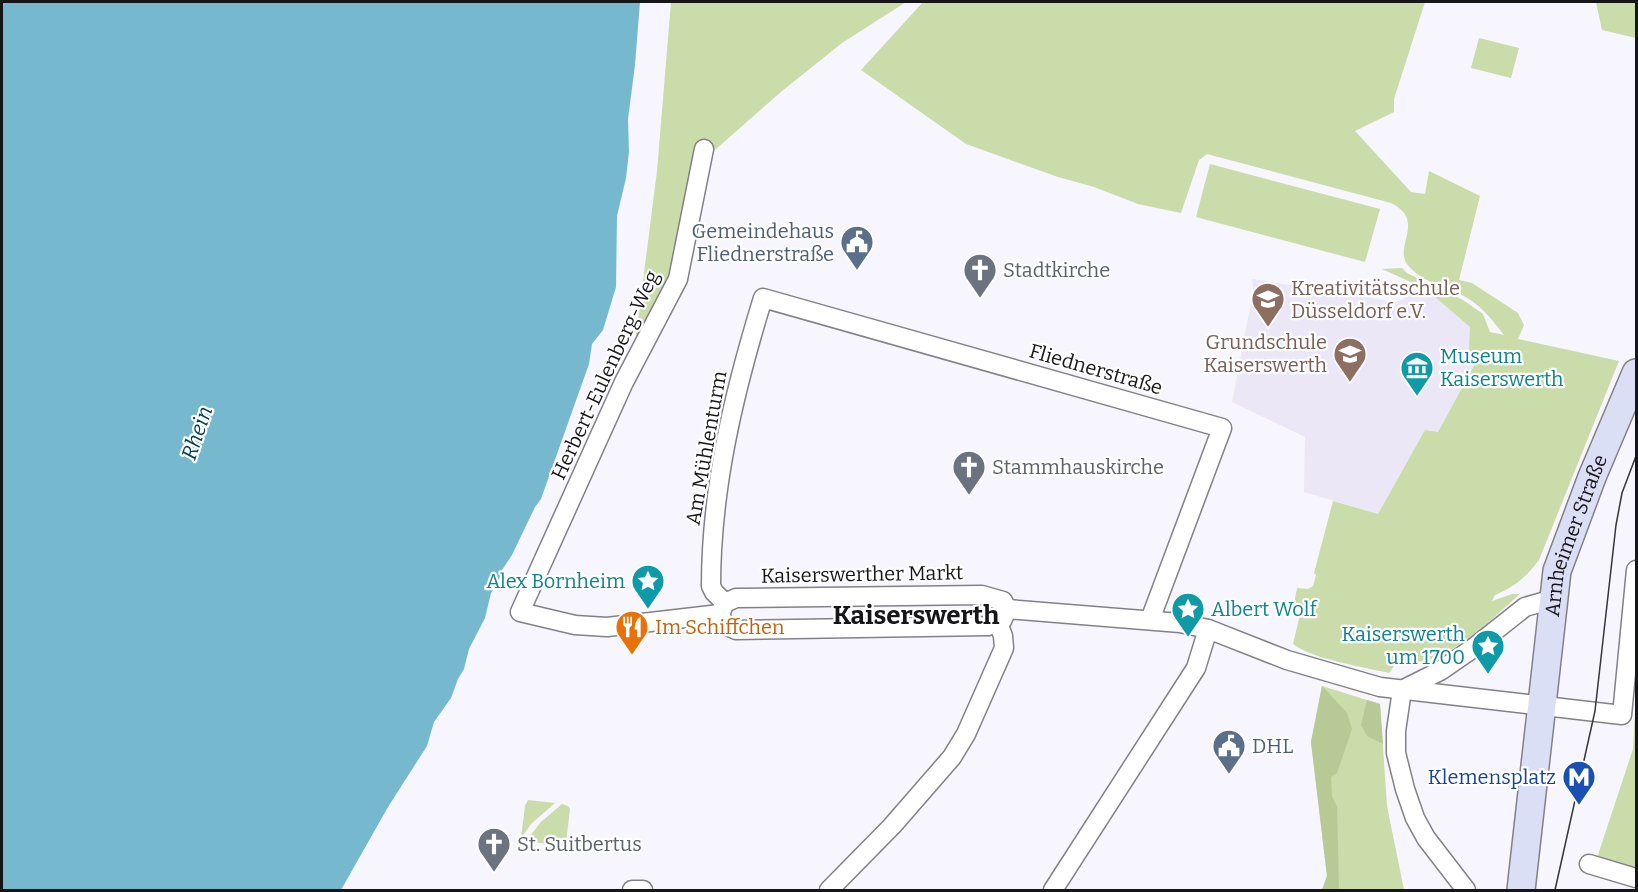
<svg xmlns="http://www.w3.org/2000/svg" width="1638" height="892" viewBox="0 0 1638 892" font-family="Bitter,serif">
	<style>
		.built { fill: #ebe7f6 }
		.green { fill: #c9dca9 }
		.forest { fill: #b7ca95 }
		.water { fill: #76b9cf }
		.lines { fill: none; stroke-linecap: round; stroke-linejoin: round }
		.street-casing { stroke: #828187; stroke-width: 21 }
		.secondary-casing { stroke: #828187; stroke-width: 30 }
		.street { stroke: #fff; stroke-width: 18 }
		.secondary { stroke: #dbdff6; stroke-width: 27 }
		.tram { stroke: #363539; stroke-width: 1.5 }
		.labels { text-anchor: middle; stroke-width: 4.5; stroke-linejoin: round; paint-order: stroke }
		.service-label { font-size: 20px; fill: #4e5e75; stroke: #fff; text-anchor: end }
		.worship-label { font-size: 20px; fill: #5b616d; stroke: #fff; text-anchor: start }
		.education-label { font-size: 20px; fill: #785e54; stroke: #fff; text-anchor: start }
		.culture-label { font-size: 20px; fill: #0d838f; stroke: #fff; text-anchor: start }
		.street-label { font-size: 20px; fill: #161518; stroke: #fff }
		.food-label { font-size: 20px; fill: #c56008; stroke: #fff; text-anchor: start }
		.transit-label { font-size: 20px; fill: #164399; stroke: #fff; text-anchor: end }
		.water-label { font-size: 21px; font-style: italic; fill: #024051; stroke: #fff }
		.district-label { font-size: 26px; font-weight: bold; fill: #161518; stroke: #fff }
	</style>
	<rect width="100%" height="100%" fill="#f7f5fd"/>
	<path class="built" d="M1252 279 1396 302 1426 289 1477 313 1475 364 1438 432 1425 430 1378 514 1304 492 1305 437 1232 402 1253 292Z"/>
	<g class="green">
		<path d="M671 2H906L842 43 782 91 699 164 675 275 635 344 657 171Z"/>
		<path d="M923 2H1425L1394 99V112L1355 131 1411 192 1425 194 1429 171 1480 196 1459 280 1472 283 1518 313 1524 325 1518 339 1619 361 1539 560C1525 578 1516 586 1495 595L1492 601 1512 594H1520C1489 621 1442 671 1397 662L1389 673C1364 667 1312 659 1293 644L1302 606 1294 604 1297 588 1308 589 1313 586 1316 575 1314 573 1333 501 1378 514 1425 430 1438 432 1475 364 1469 350 1470 327 1426 289 1382 269 1402 268 1407 273 1463 300 1483 314 1490 332 1504 335C1491 318 1479 303 1460 294 1442 286 1420 281 1407 264 1394 246 1426 220 1391 203L1207 154 1199 160 1181 213 1138 204 1094 187 1058 177 966 144 861 70Z"/>
		<path d="M1596 2H1636V38L1602 30Z"/>
		<path d="M1479 38 1519 48 1511 78 1471 68Z"/>
		<path d="M1210 164 1380 209 1365 262 1196 217Z"/>
		<path d="M1322 686 1380 704 1387 806 1404 890H1322L1327 876 1311 742Z"/>
		<path d="M1635 712H1636V871L1597 858 1633 749Z"/>
		<path d="M528 800 555 803 531 824 521 838 525 806Z"/>
		<path d="M562 804 568 806 570 809 566 843 563 846 526 841 541 822Z"/>
	</g>
	<g class="forest">
		<path d="M1322 686 1347 713 1352 729 1337 773 1331 777 1332 796 1337 807 1339 890H1322L1327 876 1311 742Z"/>
		<path d="M1367 700 1380 704 1383 744 1367 736 1361 725Z"/>
	</g>
	<path class="water" d="M2 2H640L635 65 628 119 629 152 626 178 617 216 616 287 603 330 592 344 589 364 541 499 535 507 512 555 502 570 498 583 491 593 485 618 469 649 464 669 458 679 451 698 434 722 427 746 388 807 341 890H2Z"/>
	<g class="lines">
		<g class="street-casing">
			<g id="street">
				<path d="M704 149 678 279 624 382 520 612 575 625 607 627 720 614"/>
				<path d="M982 595 1003 601 1007 609 1002 621 988 626 736 630 725 625 720 614 725 603 736 598Z"/>
				<path d="M725 603 714 592 711 586C711 488 734 392 763 298L1222 428 1150 620"/>
				<path d="M1007 609 1180 623 1208 629 1287 660 1380 687 1622 715 1636 570"/>
				<path d="M1402 690 1396 731V753L1405 789 1415 818 1426 838 1466 890"/>
				<path d="M1402 690 1440 671 1472 649 1525 607 1553 599"/>
				<path d="M1589 864 1636 878"/>
				<path d="M632 890H643"/>
				<path d="M829 890 892 826 952 757 966 734 1004 648 1003 636 998 623"/>
				<path d="M1053 890 1196 668 1208 629"/>
			</g>
		</g>
		<g class="secondary-casing">
			<g id="secondary">
				<path id="s1" d="M1521 890 1557 571 1592 477 1636 373"/>
			</g>
		</g>
		<use href="#street" class="street"/>
		<use href="#secondary" class="secondary"/>
		<path class="tram" d="M1555 890 1595 711 1616 525 1622 493 1636 456"/>
	</g>
	<defs>
		<g id="civic-pin" transform="scale(1.725)"><path d="M0 17L-7.5 6A9.5 9.5 0 1 1 7.5 6Z" fill="#5c6f8a" stroke="#fff"/><path d="M-.6-6.5H3V-4.5H.6V-3L4-1V1h2V6H-6V1h2V-1L-.6-3ZM-1.2 2.5V6h2.4V2.5Z" fill="#fff"/></g>
		<g id="church-pin" transform="scale(1.725)"><path d="M0 17L-7.5 6A9.5 9.5 0 1 1 7.5 6Z" fill="#6b7280" stroke="#fff"/><path d="M-1.2-6h2.4v3.5h3.3v2.4h-3.3V6h-2.4V-.1h-3.3v-2.4h3.3Z" fill="#fff"/></g>
		<g id="school-pin" transform="scale(1.725)"><path d="M0 17L-7.5 6A9.5 9.5 0 1 1 7.5 6Z" fill="#8d6e63" stroke="#fff"/><path d="M0-5L7-2L0 1L-7-2ZM-4 1L0 2.5L4 1V4Q0 6-4 4Z" fill="#fff"/></g>
		<g id="museum-pin" transform="scale(1.725)"><path d="M0 17L-7.5 6A9.5 9.5 0 1 1 7.5 6Z" fill="#0f9aa8" stroke="#fff"/><path d="M0-6L6-3V-2H-6V-3ZM-5-1h2V3h-2ZM-1-1h2V3h-2ZM3-1h2V3H3ZM-6 4H6V6H-6Z" fill="#fff"/></g>
		<g id="sight-pin" transform="scale(1.725)"><path d="M0 17L-7.5 6A9.5 9.5 0 1 1 7.5 6Z" fill="#0f9aa8" stroke="#fff"/><path d="M0-6L1.8-2.2L6-1.7L2.9 1.2L3.7 5.4L0 3.3L-3.7 5.4L-2.9 1.2L-6-1.7L-1.8-2.2Z" fill="#fff"/></g>
		<g id="restaurant-pin" transform="scale(1.725)"><path d="M0 17L-7.5 6A9.5 9.5 0 1 1 7.5 6Z" fill="#e8710a" stroke="#fff"/><path d="M-5-6h1v4h1v-4h1v4h1v-4h1v5L-1.5 .5V6h-2V.5L-5-1ZM5-6V6H3V1.5H1.5Q1.5-4 5-6Z" fill="#fff"/></g>
		<g id="metro-pin" transform="scale(1.725)"><path d="M0 17L-7.5 6A9.5 9.5 0 1 1 7.5 6Z" fill="#1a4fb4" stroke="#fff"/><path d="M-5.5 5V-5H-3L0 0L3-5H5.5V5H3V-.5L0 4L-3-.5V5Z" fill="#fff"/></g>
	</defs>
	<g fill-rule="evenodd">
		<use href="#civic-pin" x="857" y="242"/>
		<use href="#church-pin" x="980" y="270"/>
		<use href="#school-pin" x="1268" y="299"/>
		<use href="#school-pin" x="1350" y="354"/>
		<use href="#museum-pin" x="1417" y="368"/>
		<use href="#church-pin" x="969" y="467"/>
		<use href="#sight-pin" x="648" y="581"/>
		<use href="#sight-pin" x="1188" y="609"/>
		<use href="#restaurant-pin" x="632" y="627"/>
		<use href="#sight-pin" x="1488" y="646"/>
		<use href="#civic-pin" x="1229" y="746"/>
		<use href="#metro-pin" x="1579" y="777"/>
		<use href="#church-pin" x="494" y="844"/>
	</g>
	<g class="labels">
		<g class="service-label">
			<text x="834" y="238">Gemeindehaus<tspan x="834" dy="23">Fliednerstraße</tspan></text>
			<text x="1252" y="753" text-anchor="start">DHL</text>
		</g>
		<g class="worship-label">
			<text x="1003" y="277">Stadtkirche</text>
			<text x="992" y="474">Stammhauskirche</text>
			<text x="517" y="851">St. Suitbertus</text>
		</g>
		<g class="education-label">
			<text x="1291" y="295">Kreativitätsschule<tspan x="1291" dy="23">Düsseldorf e.V.</tspan></text>
			<text x="1327" y="349" text-anchor="end">Grundschule<tspan x="1327" dy="23">Kaiserswerth</tspan></text>
		</g>
		<g class="culture-label">
			<text x="1440" y="363">Museum<tspan x="1440" dy="23">Kaiserswerth</tspan></text>
			<text x="625" y="588" text-anchor="end">Alex Bornheim</text>
			<text x="1211" y="616">Albert Wolf</text>
			<text x="1465" y="641" text-anchor="end">Kaiserswerth<tspan x="1465" dy="23">um 1700</tspan></text>
		</g>
		<g class="street-label">
			<text transform="translate(1096 369) rotate(16)" y="7">Fliednerstraße</text>
			<text transform="translate(605 375) rotate(-65)" y="7">Herbert-Eulenberg-Weg</text>
			<text transform="translate(706 448) rotate(-80)" y="7">Am Mühlenturm</text>
			<text dy="7" stroke="none"><textPath href="#s1" startOffset="360">Arnheimer Straße</textPath></text>
			<text transform="translate(862 574) rotate(-1)" y="7">Kaiserswerther Markt</text>
		</g>
		<g class="food-label">
			<text x="655" y="634">Im Schiffchen</text>
		</g>
		<g class="transit-label">
			<text x="1556" y="784">Klemensplatz</text>
		</g>
		<g class="water-label">
			<text transform="translate(197 433) rotate(-71)" y="7">Rhein</text>
		</g>
		<g class="district-label">
			<text x="916" y="624">Kaiserswerth</text>
		</g>
	</g>
	<rect width="1638" height="892" fill="none" stroke="#161518" stroke-width="6"/>
</svg>
